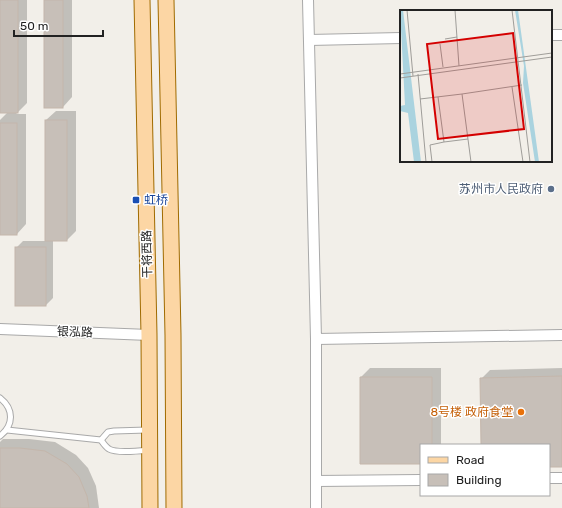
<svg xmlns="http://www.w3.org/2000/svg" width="562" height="508" viewBox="0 0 562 508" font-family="Rubik,'Noto Sans SC',sans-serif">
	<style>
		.shadow { fill: #0003 }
		.building { fill: #c7bfb8; stroke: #c4b6ab }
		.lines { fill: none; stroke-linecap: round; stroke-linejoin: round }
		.service-casing { stroke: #a9a9a9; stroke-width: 7 }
		.minor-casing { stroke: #a9a9a9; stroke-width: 12 }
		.primary-casing { stroke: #a06b00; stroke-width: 17 }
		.service { stroke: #fff; stroke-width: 5 }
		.minor { stroke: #fff; stroke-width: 10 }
		.primary { stroke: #fcd6a4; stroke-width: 15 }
		.service-dot { fill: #5c6f8a; stroke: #fff; stroke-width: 1.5 }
		.transit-dot { fill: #1a4fb4; stroke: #fff; stroke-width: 1.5 }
		.food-dot { fill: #e8710a; stroke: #fff; stroke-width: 1.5 }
		.labels { text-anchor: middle; stroke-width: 3; stroke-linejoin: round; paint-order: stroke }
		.service-label { font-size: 12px; fill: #4e5e75; stroke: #fff; text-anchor: end }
		.transit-label { font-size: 12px; fill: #164399; stroke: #fff; text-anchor: start }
		.street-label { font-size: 12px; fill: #222; stroke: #fff }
		.food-label { font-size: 12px; fill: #c56008; stroke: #fff; text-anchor: end }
		.inset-road { fill: none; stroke: #9f9d99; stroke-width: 1 }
		.view { fill: #d40000; fill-opacity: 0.15; stroke: #d40000; stroke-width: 2 }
		.inset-edge { fill: none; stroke: #222; stroke-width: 2 }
	</style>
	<rect width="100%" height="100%" fill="#f2efe9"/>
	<g class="shadow">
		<path d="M0 0H27V103L16 114H26V224L17 234H0V120L8 112H0Z"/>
		<path d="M45 0H72V97L63 107Z"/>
		<path d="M56 111H76V231L67 240H53V298L46 305 16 248 23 241H46V120Z"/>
		<path d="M370 368H441V445H421V463L361 377Z"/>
		<path d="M562 368V466H549V445H482L481 379 490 370Z"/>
		<path d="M3 439H29L55 442 76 455 88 468 96 486 99 508H0V442Z"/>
	</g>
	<g class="building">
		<rect x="0" y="0" width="18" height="113"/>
		<rect x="44" y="0" width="19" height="108"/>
		<rect x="45" y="120" width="22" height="121"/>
		<rect x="0" y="123" width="17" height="112"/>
		<rect x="15" y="247" width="31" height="59"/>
		<path d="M562 376V467H549V445H481L480 378Z"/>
		<path d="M360 377H432V445H421V464H360Z"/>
		<path d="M0 448H20L45 451 67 464 79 477 87 496 89 508H0Z"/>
	</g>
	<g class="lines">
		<g class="service-casing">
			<g id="service">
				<path d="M0 398C14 409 14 425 0 436"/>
				<path d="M7 430 101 440 108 432 114 431 147 430"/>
				<path d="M101 440C103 443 106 447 109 449 116 453 139 451 148 450"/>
			</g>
		</g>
		<g class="minor-casing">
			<g id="minor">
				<path d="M308 0 316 339 562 335"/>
				<path d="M551 35H562"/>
				<path d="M309 40 401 38"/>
				<path d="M0 329 149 335"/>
				<path d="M316 339V508"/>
				<path d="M549 478H562"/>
				<path d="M316 481 421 480"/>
			</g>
		</g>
		<g class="primary-casing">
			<g id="primary">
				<path d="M142 0 149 335 150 508"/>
				<path d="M166 0 173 335 174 508"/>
			</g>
		</g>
		<use href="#service" class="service"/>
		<use href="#minor" class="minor"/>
		<use href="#primary" class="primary"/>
	</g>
	<circle class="service-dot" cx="551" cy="189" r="4"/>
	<rect class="transit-dot" x="132" y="196" width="8" height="8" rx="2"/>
	<circle class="food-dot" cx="521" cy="412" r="4"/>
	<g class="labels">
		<g class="service-label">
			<text x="543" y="193">苏州市人民政府</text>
		</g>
		<g class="transit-label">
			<text x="144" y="204">虹桥</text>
		</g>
		<g class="street-label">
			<text transform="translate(147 254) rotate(-91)" y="4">干将西路</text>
			<text transform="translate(75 332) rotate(2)" y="4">银泓路</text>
		</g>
		<g class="food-label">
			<text x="513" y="416">8号楼 政府食堂</text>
		</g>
	</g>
	<g transform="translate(400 10)">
		<rect width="152" height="152" fill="#f2efe9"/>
		<path d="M0 0H3L21 152H14L8 103 0 101V96L5 95ZM115 0H118L139 152H135L123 73 124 56Z" fill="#aad3df"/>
		<path class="inset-road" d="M7 0 13 66M55 0 59 56M112 0 130 152M45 29 57 27M40 34 43 57M0 64 152 43M18 64 26 152M0 68 152 47M112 77 123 152M38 87 44 132 68 129M20 89 62 84M32 152 30 135 44 132M71 152 62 84 122 75"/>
		<path class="view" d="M113 23 124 119 38 129 27 34Z"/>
		<rect width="152" height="152" class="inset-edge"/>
	</g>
	<rect x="420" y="444" width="130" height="52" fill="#ffffff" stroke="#a7a7a7"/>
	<rect x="428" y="457" width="20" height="6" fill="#fcd6a4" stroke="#a7a7a7"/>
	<text x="456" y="464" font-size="12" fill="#222222">Road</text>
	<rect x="428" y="474" width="20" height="12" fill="#c7bfb8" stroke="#a7a7a7"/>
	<text x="456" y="484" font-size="12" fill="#222222">Building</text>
	<path d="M14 30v6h89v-6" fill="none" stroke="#222222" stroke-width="2"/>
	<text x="20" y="30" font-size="12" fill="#222222" stroke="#ffffff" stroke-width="3" paint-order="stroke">50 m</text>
</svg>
